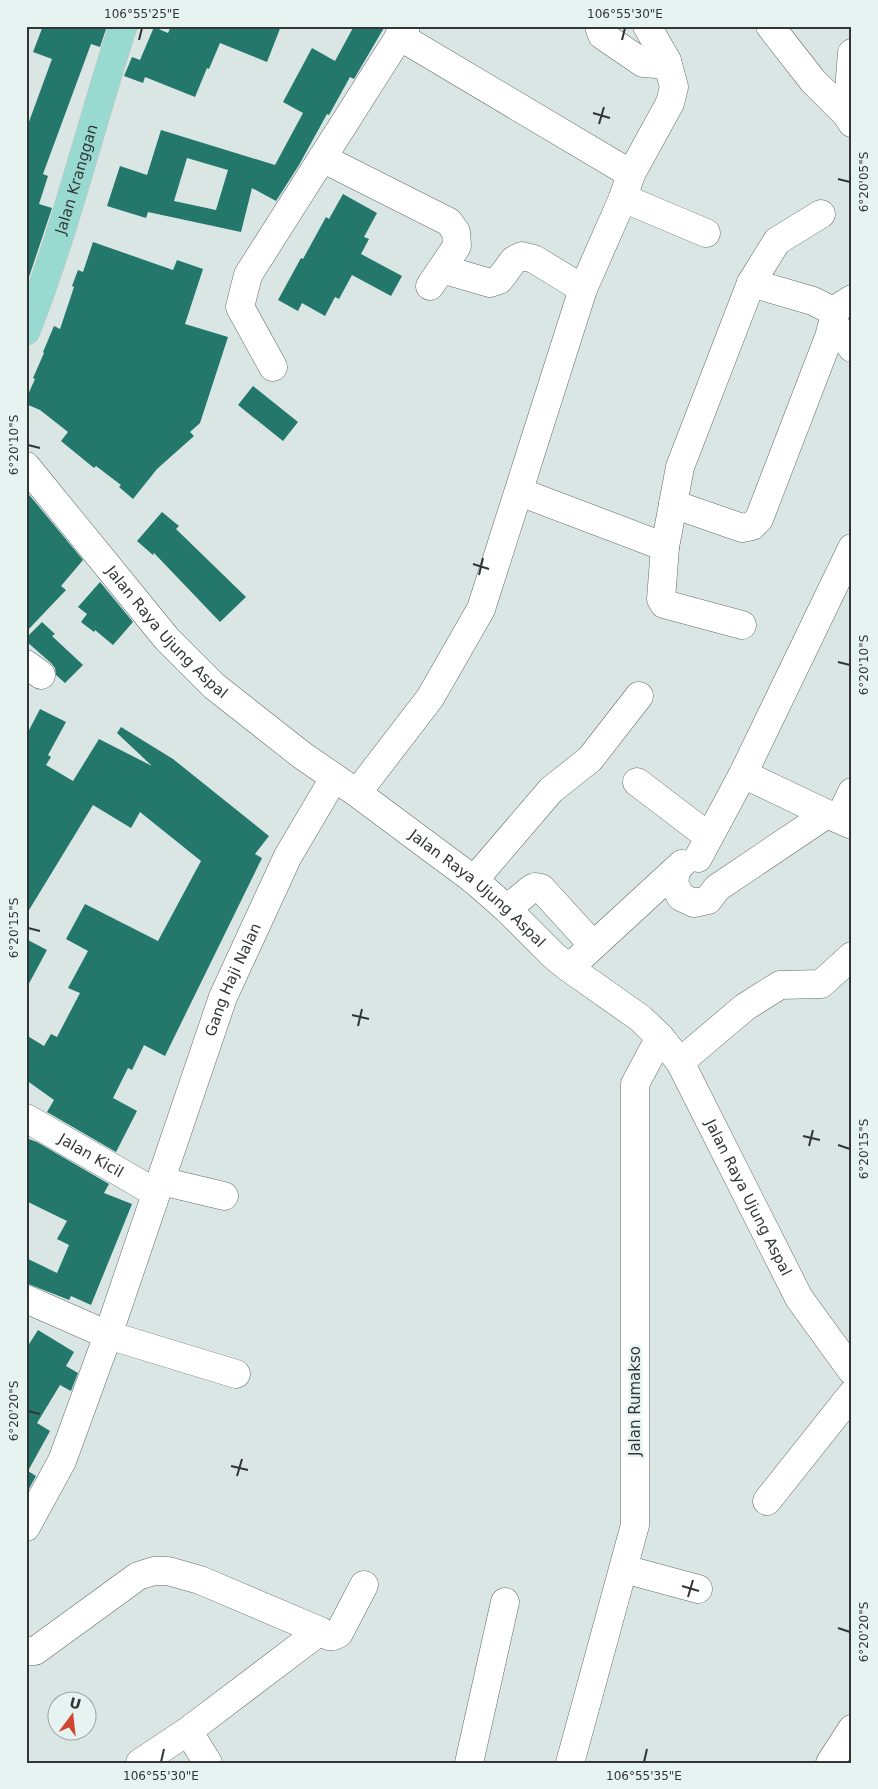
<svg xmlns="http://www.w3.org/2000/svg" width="878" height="1789" viewBox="0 0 878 1789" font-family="'DejaVu Sans',sans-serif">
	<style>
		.building { fill: #23776b; fill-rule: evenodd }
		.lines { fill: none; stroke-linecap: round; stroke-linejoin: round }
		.minor-casing { stroke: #626d6b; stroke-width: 29 }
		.major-casing { stroke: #c1c3c2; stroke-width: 29 }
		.minor { stroke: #fff; stroke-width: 28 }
		.major { stroke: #98dad0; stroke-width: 28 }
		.ticks { fill: none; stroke: #313635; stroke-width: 2 }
		.labels { text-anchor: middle; stroke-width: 5; stroke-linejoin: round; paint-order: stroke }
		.street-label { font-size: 15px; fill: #313635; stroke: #e6f3f0 }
		.neatline { fill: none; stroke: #313635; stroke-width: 2 }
		.ticks-label { font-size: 12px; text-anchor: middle; fill: #313635 }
	</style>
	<rect width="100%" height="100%" fill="#d9e6e3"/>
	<g class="building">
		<path d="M43 26H107L100 47 91 44 43 174 48 176 39 204 52 208 26 286V130L52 59 33 52Z"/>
		<path d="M171 26H281L267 62 220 43 209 69 207 68 195 97 145 77 143 83 124 76 132 57 140 60 154 27 168 33Z"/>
		<path d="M354 26H385L354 79 350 77 329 115 327 114 299 165 276 201 252 188 241 232 148 212 146 218 107 206 120 166 147 175 161 130 275 165 303 113 283 102 312 48 335 61ZM187 158 228 170 216 210 174 201Z"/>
		<path d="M343 194 377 213 364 237 369 239 361 254 402 276 391 296 352 275 339 299 335 297 325 316 302 303 298 311 278 300 301 258 303 259 326 217 329 219Z"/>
		<path d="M93 242 173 270 177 260 203 269 185 324 228 337 200 423 190 432 194 436 157 469 133 499 119 487 121 485 96 466 94 468 61 441 68 432 40 410 26 404V399L35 379 33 378 44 353 43 352 54 326 60 329 74 287 72 286 78 270 83 272Z"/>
		<path d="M253 386 298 422 283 441 238 405Z"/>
		<path d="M26 491 83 560 61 586 66 590 26 632Z"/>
		<path d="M162 512 179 526 176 529 246 597 220 622 154 553 153 555 137 541Z"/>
		<path d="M100 582 133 622 113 645 95 630 94 632 81 622 87 614 78 607Z"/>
		<path d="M42 622 55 634 52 636 83 665 65 683 56 675 55 668 51 663 26 641V638Z"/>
		<path d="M40 709 66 722 48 755 51 757 46 765 73 781 99 739 152 766 117 733 121 727 173 759 269 836 255 854 262 858 165 1056 144 1045 132 1070 128 1068 113 1098 137 1111 116 1152 47 1112 54 1100 26 1080V1035L44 1046 51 1034 57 1037 80 993 68 988 88 951 66 939 85 904 158 941 201 861 140 812 131 828 93 805 26 915V736Z"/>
		<path d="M26 939 47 950 26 989Z"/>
		<path d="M26 1138 37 1142 109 1184 104 1193 132 1204 91 1305 71 1296 69 1300 26 1283V1258L57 1273 69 1245 57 1239 67 1221 26 1201Z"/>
		<path d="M38 1330 74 1352 66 1366 78 1373 71 1391 60 1385 37 1423 50 1431 28 1471 36 1476 26 1494V1349Z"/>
	</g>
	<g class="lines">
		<g class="minor-casing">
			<g id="minor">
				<path d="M599 26 602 35 643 63 657 64 667 61"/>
				<path d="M770 26 813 81 847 115 852 123"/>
				<path d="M399 36 631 174"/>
				<path d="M847 115 852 53"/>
				<path d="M322 158 449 222 456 232 457 246 430 286"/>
				<path d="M623 198 706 233"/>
				<path d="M442 269 490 283 499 280 514 260 522 256 534 259 583 289"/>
				<path d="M751 283 813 301 833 311"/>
				<path d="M833 322 852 348"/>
				<path d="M273 367 240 307 248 275 406 26"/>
				<path id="s1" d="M26 466 167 639 214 686 303 756 357 793 474 880 507 909 554 956 569 968 640 1018 660 1037 680 1062 799 1298 852 1371"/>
				<path d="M520 492 665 547"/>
				<path d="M673 504 742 528 752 526 759 519 829 337 833 322V311L852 299"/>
				<path d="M742 625 664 604 661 599 665 547 680 467 751 283 777 241 821 214"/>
				<path d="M26 664 41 675"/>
				<path d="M743 774 827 814"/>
				<path d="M637 782 708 836"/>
				<path d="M357 793 430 698 481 609 583 289 623 198 631 174 670 103 674 87 667 61 647 26"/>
				<path d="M839 819 852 792"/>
				<path d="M698 858 743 774 852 548"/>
				<path d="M676 870 674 884 681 897 694 903 708 900 717 888 827 814 852 825"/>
				<path d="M474 880 551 790 590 759 639 696"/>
				<path d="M507 909 531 889 535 887 541 888 593 945"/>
				<path d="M569 968 682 864"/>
				<path d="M680 1062 745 1007 780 985 821 984 852 956"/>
				<path id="s2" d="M26 1118 156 1193"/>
				<path d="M161 1181 224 1196"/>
				<path d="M26 1299 108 1335 236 1374"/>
				<path d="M767 1501 852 1394"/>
				<path id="s3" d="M26 1527 62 1461 108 1335 223 997 288 856 334 778"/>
				<path d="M624 1569 698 1589"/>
				<path d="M26 1651H35L138 1576 154 1571H168L200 1580 320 1631C328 1636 331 1639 339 1633L364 1585"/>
				<path d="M188 1731 208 1763"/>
				<path d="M140 1763 188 1731 320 1631"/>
				<path d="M469 1763 505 1602"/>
				<path d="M570 1763 635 1525V1084L660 1037"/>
				<path d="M830 1763 852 1729"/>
			</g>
		</g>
		<g class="major-casing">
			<g id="major">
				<path id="s4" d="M26 331C65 232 90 127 123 26"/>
			</g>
		</g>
		<use href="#minor" class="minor"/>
		<use href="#major" class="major"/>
	</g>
	<path class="ticks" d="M139 40 142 28M622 40 625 28M593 113 610 118M599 124 604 107M838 179 850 182M28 445 40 448M473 564 489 569M479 575 483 558M838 662 850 665M28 928 40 931M352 1015 369 1019M358 1026 362 1009M803 1136 820 1140M838 1145 850 1149M809 1146 813 1130M28 1411 40 1414M231 1466 248 1470M237 1476 242 1459M682 1586 699 1591M688 1597 693 1580M838 1628 850 1632M161 1762 164 1749M644 1762 647 1749"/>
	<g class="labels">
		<g class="street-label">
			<text dy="5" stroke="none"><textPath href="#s4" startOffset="160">Jalan Kranggan</textPath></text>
			<text dy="5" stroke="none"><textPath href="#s1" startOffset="218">Jalan Raya Ujung Aspal</textPath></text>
			<text dy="5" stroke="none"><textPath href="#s1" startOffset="622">Jalan Raya Ujung Aspal</textPath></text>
			<text dy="5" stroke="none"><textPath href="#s3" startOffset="586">Gang Haji Nalan</textPath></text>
			<text dy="5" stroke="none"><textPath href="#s2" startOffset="75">Jalan Kicil</textPath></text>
			<text dy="5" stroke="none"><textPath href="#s1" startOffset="1042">Jalan Raya Ujung Aspal</textPath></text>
			<text transform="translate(635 1401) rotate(-90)" y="5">Jalan Rumakso</text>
		</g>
	</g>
	<rect width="878" height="1789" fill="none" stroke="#e6f3f0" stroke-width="55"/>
	<g transform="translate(72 1716) rotate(15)"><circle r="24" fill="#e6f3f0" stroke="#9ea7a5"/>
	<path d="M0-4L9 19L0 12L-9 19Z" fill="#d04430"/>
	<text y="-8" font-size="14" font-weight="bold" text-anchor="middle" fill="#313635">U</text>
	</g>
	<rect x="28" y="28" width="822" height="1734" class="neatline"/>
	<g class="ticks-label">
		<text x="142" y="18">106°55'25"E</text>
		<text x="625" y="18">106°55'30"E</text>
		<text transform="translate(864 182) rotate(-90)" y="4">6°20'05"S</text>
		<text transform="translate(14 445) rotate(-90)" y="4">6°20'10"S</text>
		<text transform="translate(864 665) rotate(-90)" y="4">6°20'10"S</text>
		<text transform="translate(14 928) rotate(-90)" y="4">6°20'15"S</text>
		<text transform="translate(864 1149) rotate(-90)" y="4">6°20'15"S</text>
		<text transform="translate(14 1411) rotate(-90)" y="4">6°20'20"S</text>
		<text transform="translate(864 1632) rotate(-90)" y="4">6°20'20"S</text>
		<text x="161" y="1780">106°55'30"E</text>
		<text x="644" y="1780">106°55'35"E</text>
	</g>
</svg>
